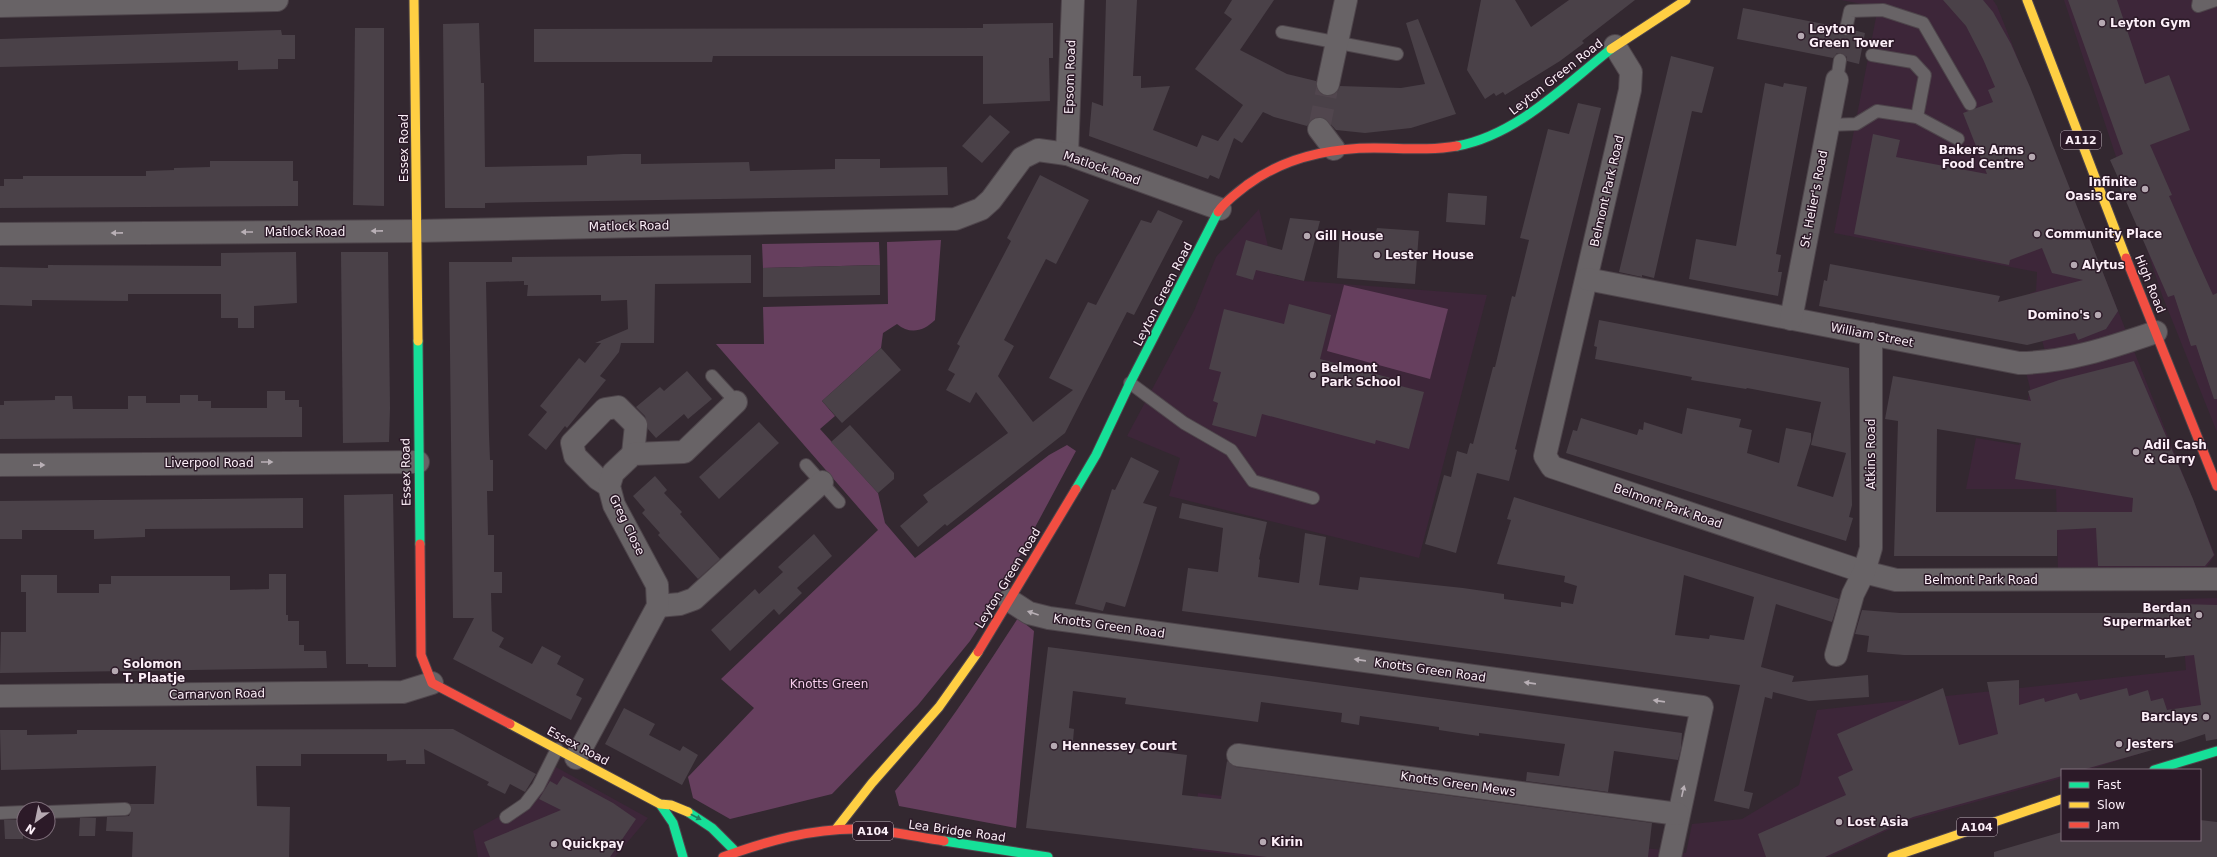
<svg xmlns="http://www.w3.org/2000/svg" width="2217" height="857" viewBox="0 0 2217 857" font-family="'DejaVu Sans',sans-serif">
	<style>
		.built { fill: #3d2639 }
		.green { fill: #663f5e }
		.building { fill: #4a4148; fill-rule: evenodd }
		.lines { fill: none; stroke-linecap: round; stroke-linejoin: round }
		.street-tunnel { stroke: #51464e; stroke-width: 22; stroke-dasharray: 22 11; stroke-linecap: butt }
		.lane-casing { stroke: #4e454b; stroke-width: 14 }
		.street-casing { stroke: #4e454b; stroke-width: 24 }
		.fast-casing { stroke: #4e454b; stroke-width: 11 }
		.slow-casing { stroke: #4e454b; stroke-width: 11 }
		.jam-casing { stroke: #4e454b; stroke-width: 11 }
		.lane { stroke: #686366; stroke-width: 12 }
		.street { stroke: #686366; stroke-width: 22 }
		.fast { stroke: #16e098; stroke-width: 9 }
		.slow { stroke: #ffcf43; stroke-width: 9 }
		.jam { stroke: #f24e42; stroke-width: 9 }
		.oneway { fill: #b9b0b6 }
		.oneway2 { fill: #217d60 }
		.poi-dot { fill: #b6a9b2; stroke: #2c1a28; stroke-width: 1.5 }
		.labels { text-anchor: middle; stroke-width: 3; stroke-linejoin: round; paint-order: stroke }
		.shield { fill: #2c1a28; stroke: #beafba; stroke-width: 1 }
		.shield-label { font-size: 11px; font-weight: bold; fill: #fceff8 }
		.poi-label { font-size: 12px; font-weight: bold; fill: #fceff8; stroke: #2c1a28; text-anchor: start }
		.street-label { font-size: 12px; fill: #fceff8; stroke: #2c1a28 }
		.park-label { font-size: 12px; fill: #f6ceec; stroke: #2c1a28 }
	</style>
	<rect width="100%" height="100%" fill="#332830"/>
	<g class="built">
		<path d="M1841 0H1993L1997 6 2215 555 2206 568 2058 571 2056 489H1966L1976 438 2019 445 2030 388 2022 357 2045 351 2029 294 2036 291 2037 272 1834 233 1878 7Z"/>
		<path d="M2064 0H2217V432L2162 295Z"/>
		<path d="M1259 209 1275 275 1304 281 1487 295 1419 558 1169 496 1180 458 1127 436 1194 311 1216 257Z"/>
		<path d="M2217 598V729L2088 770H2062V778L1910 820 1829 857H1250L1192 850 1198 793 1686 853 1692 824 1742 819 1799 785 1817 710 2186 670 2180 599Z"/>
		<path d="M545 761 648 818 615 857H478L473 831 522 804Z"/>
	</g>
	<g class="green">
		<path d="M941 240 935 320C924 331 910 335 897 324L883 333 881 348 822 401 835 416 820 429 878 493 885 523 915 558 1049 455 1067 445 1076 451 996 600 970 641 918 705 832 794 730 819 693 798 688 777 754 708 721 679 878 530 716 344H764L763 307 888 304 887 242Z"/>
		<path d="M879 242 880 265 763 268 762 244Z"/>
		<path d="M1344 285 1448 309 1430 379 1327 351Z"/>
		<path d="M1018 618 1034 631 1016 828 899 806 895 791C941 737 979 678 1018 618Z"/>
	</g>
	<g class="building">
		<path d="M1106 0H1137L1133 76H1141V88L1170 86 1153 130 1197 147 1202 135 1218 141 1243 105 1195 69 1232 19 1224 13 1232 0H1274L1240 50 1287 74 1316 81V87L1319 93 1326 96 1337 93 1340 86 1401 88 1425 84 1406 23 1418 19 1456 114 1411 128 1365 133 1336 130 1324 117 1312 119 1307 126 1274 117 1263 112 1242 143 1234 138 1219 179 1210 175 1208 179 1089 136 1092 102 1103 106Z"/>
		<path d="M1481 0H1515L1531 27 1569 0H1635L1582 41 1584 43 1560 61 1505 95 1503 92 1496 96 1494 93 1485 99 1467 70Z"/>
		<path d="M1943 0H1983L1993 12 2011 44 2030 87 2118 311 2106 329 2078 340 2075 333 2027 345 1819 306 1824 280 1827 281 1830 264 2000 296 1998 302 2083 280 2052 273 2042 248 2010 260 2009 265 1854 234 1873 134 1900 140 1896 157 1987 174 1963 113 1993 102 1988 90 1995 87 1983 59 1966 26Z"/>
		<path d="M2068 0H2117L2145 84 2169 75 2190 130 2150 145 2172 195 2169 196 2193 251 2213 295 2217 293V399H2214L2196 345 2191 346 2174 295 2168 297 2118 183 2120 182 2110 160 2123 154Z"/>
		<path d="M1743 8 1839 27 1841 34 1845 36 1851 34 1853 30 1865 33 1859 64 1847 61V57L1841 53H1837L1833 58 1737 39Z"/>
		<path d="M479 23 481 83H484L485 167 587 165V156L623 154H641V164L749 162 750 171 835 169V159H880V168L947 167 948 195 485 203V208H445L443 24Z"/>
		<path d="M1053 23V58H1049L1050 101 983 104V56H713L712 62H534V29L983 28V24Z"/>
		<path d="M355 28H384V206L353 205Z"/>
		<path d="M281 30 282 35H295V59H278V69L238 70V61L0 67V39Z"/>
		<path d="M1671 56 1714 67 1702 113 1692 111 1654 278 1642 275V277L1619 272Z"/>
		<path d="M1765 83 1783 87 1784 83 1807 87 1776 254 1781 255 1778 272H1782L1778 296 1689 279 1696 239 1736 246Z"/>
		<path d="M1578 103 1601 108 1515 449 1517 450 1509 481 1477 473 1456 553 1425 544 1444 475 1451 477 1457 451 1467 454 1470 443 1473 444 1493 367H1495L1512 296 1515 297 1529 240 1520 238 1548 129 1569 134Z"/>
		<path d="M990 115 1010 132 982 163 962 146Z"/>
		<path d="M210 161H293V181H298V206L0 208V186H4V179H23V176H146V171L174 170V168L210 167Z"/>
		<path d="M1040 175 1089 200 1056 264 1046 259 1004 340 1014 346 998 376 1033 422 1073 390 1049 378 1088 302 1096 305 1141 220 1151 223 1158 210 1183 221 1134 315 1127 312 1065 433 947 526 945 524 918 547 900 526 928 502 923 495 1008 433 976 392 970 403 946 390 955 374 948 370 960 346 957 344 1011 241 1007 238Z"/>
		<path d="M1448 193 1487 196 1485 225 1446 222Z"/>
		<path d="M1290 218 1320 221 1304 281 1256 270 1253 280 1236 275 1246 240 1282 250Z"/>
		<path d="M1377 228 1419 231 1415 284 1337 278 1340 230 1376 232Z"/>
		<path d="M296 252 297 303 254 306V328H238V318H221V294H128V301L32 300V306L0 305V267L48 268V265L221 266V253Z"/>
		<path d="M341 252H388L390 408 389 442 343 443Z"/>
		<path d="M751 255V283L655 284 654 343H621L619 352 600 376 606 380 567 428 565 426 546 450 528 435 547 412 540 406 579 358 585 363 601 343H595L628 329 627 300 601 301V295L527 296 528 285H524V281L486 282 489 435 490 460H493V491H487L488 535H494V572H502V593H491L492 631 504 638 499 647 532 664 542 646 561 656 557 664 584 679 576 695 582 698 571 720 453 659 474 618H453L449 262H512V257Z"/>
		<path d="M880 265V295L763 297V268Z"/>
		<path d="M1289 304 1331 315 1320 359 1394 379 1393 384 1424 392 1409 449 1376 440 1375 444 1262 414 1256 437 1212 425 1218 403 1213 401 1221 372 1209 369 1224 309 1284 324Z"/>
		<path d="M1599 320 1849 368 1852 505 1849 517 1853 518 1846 541 1566 453 1573 430 1577 431 1581 418 1637 435 1639 429 1643 430 1644 422 1682 434 1687 408 1741 419 1739 427 1752 430 1747 453 1779 463 1786 428 1811 433V441L1797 486 1833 497 1846 453 1811 445 1821 402 1747 388 1746 389 1691 380 1692 377 1595 359 1597 347 1594 346Z"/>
		<path d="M881 348 901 370 842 423 822 401Z"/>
		<path d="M2134 361 2193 499 2214 555 2205 566H2098L2096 528 2057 530V556H1894L1898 421 1885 419 1893 376 2031 401 2028 391 2059 380ZM1937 429 2021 443 2015 479 2133 498 2132 512H1936Z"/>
		<path d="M687 371 712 399 688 419 684 414 656 438 648 429 645 416 636 407 660 387 664 391Z"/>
		<path d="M267 391H285V400H299V407H302V437L0 439V405H4V401L55 400V396H72L73 409H128V396H146V403H180V395H198V401H211V408H267Z"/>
		<path d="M759 422 779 443 719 499 699 477Z"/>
		<path d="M850 425 894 473V479L878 493 831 442Z"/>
		<path d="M1131 457 1159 471 1143 503 1157 507 1125 607 1106 602 1103 611 1075 604 1112 489 1115 490Z"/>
		<path d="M655 476 667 490 664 493 682 512 680 514 720 559 698 579 658 535 660 533 642 513 645 510 633 496Z"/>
		<path d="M393 494 396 667H368V664H346L344 495Z"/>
		<path d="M1514 497 1839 599 1832 622 1776 604 1761 667 1794 676 1792 682 1868 675 1869 697 1809 701 1773 692 1772 699 1765 697 1744 791 1753 793 1749 809 1714 801 1740 685 1182 611 1188 568 1218 572 1223 528 1179 518 1182 503 1267 522 1259 559 1260 560 1258 577 1299 583 1305 533 1326 537 1319 585 1358 590 1360 577 1463 588 1504 594V599L1561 607V602L1573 604 1577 586 1564 582 1565 576 1497 564 1511 520 1507 519ZM1684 575 1754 597 1744 640 1710 635 1709 639 1675 635Z"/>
		<path d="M303 498V528L145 529V537L94 539V530H22V539H0V501Z"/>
		<path d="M814 534 832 556 797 588 802 593 779 615 774 609 730 651 711 630 755 589 759 594 783 572 778 567Z"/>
		<path d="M269 574H286V615H288V621H299V645H304V651H326L327 668 0 673 1 632H26V592H21V575H57V593H99V584H111V576H230V590L269 589Z"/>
		<path d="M2180 604 2217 605V739L2206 741 2205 734 2184 741 2082 770H2062V776L1913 817 1825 857H1766L1758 834 1846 795 1838 777 1853 770 1837 734 1943 688 1959 745 1998 734 1987 682 2019 680V705L2044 698 2045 702 2077 693 2080 700 2127 688 2129 696 2148 690 2151 701 2163 698 2167 710 2201 705 2194 655 2165 658V655H1904L1867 652 1869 636 1855 634 1862 610 1900 613H2181Z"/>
		<path d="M1048 647 1264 675 1682 733 1681 748 1678 760 1614 751 1608 792 1526 781 1527 772 1559 776 1565 744 1479 733V736L1465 734 1439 730V727L1360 716 1359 725 1341 722 1342 713 1261 702 1258 722 1125 704 1126 698 1073 691 1069 728 1074 729 1073 741 1187 755 1182 795 1221 799 1227 761 1236 767 1652 823 1648 857H1267L1026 828Z"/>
		<path d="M624 708 655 724 649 735 680 751 683 746 698 755 682 785 605 744Z"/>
		<path d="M453 729 536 774 525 792 510 784 505 794 487 785 489 782 424 749 425 764H406V760L387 761V754H301V766H256L257 806 290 807 289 857H132L133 832 106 831 107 817 129 816 132 809 130 804H154L156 766 1 770 0 730H27V735L77 734V730Z"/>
		<path d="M563 776 613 803 636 819 610 857H490L484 842 561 810 539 799 550 781 557 785Z"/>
		<path d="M80 818H96L95 836H79Z"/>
		<path d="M4 820H24V833H27V835H23V839H5Z"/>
		<path d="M2200 820 2217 822V857H1994V852L2062 832V840H2200Z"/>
	</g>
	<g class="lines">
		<path class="street-tunnel" d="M1319 129 1328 84"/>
		<g class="lane-casing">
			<g id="lane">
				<path d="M2199 0 2198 6 2216 0"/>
				<path d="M1846 29 1850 11 1883 10 1923 23 1970 104"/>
				<path d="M1282 32 1397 54"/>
				<path d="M1872 55 1913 62 1925 75 1917 117"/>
				<path d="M1837 80 1840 60"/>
				<path d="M1828 125 1856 124 1877 111 1917 117 1958 139"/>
				<path d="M712 376 736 402"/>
				<path d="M1130 383 1184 423 1231 450 1253 481 1313 498"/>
				<path d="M806 465 839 502"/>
				<path d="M48 812 125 809"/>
				<path d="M0 813 24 812"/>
				<path d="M506 817 525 804 538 787 557 749"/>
			</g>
		</g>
		<g class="street-casing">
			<g id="street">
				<path d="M0 6 277 0"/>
				<path d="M1615 46 1631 72 1630 90 1545 456 1552 467 1864 572 1896 580 2217 579"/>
				<path d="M1328 84 1346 0"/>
				<path d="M1319 129 1334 149"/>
				<path d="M1067 154 1073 0"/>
				<path d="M0 234 416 231 955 219 981 209 991 200 1022 158 1038 150 1067 154 1220 209"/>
				<path d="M1587 279 2019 363C2066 363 2112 347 2156 332"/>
				<path d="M1791 319 1837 80"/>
				<path d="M0 465 418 462"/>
				<path d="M609 486 598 479 575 456 572 443 605 409 618 407 636 425 633 454"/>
				<path d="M1009 600 1029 613 1049 618 1702 707 1670 857"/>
				<path d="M658 606 680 604 694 599 822 482"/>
				<path d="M1836 655 1853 594 1864 572 1871 548V334"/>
				<path d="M0 696 403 692 432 683"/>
				<path d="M1238 755 1678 814"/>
				<path d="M576 758 658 606 657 585 614 505 609 486 613 473 633 454 684 452 736 402"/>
			</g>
		</g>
		<g class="fast-casing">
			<g id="fast">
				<path d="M1457 146C1517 135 1565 85 1611 49"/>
				<path d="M418 341 420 544"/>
				<path d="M1076 489 1096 455 1130 383 1218 212"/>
				<path d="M2154 770 2217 751"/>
				<path d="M660 804 673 823 683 857"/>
				<path d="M688 812 712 828 736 852"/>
				<path d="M944 841 1048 857"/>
			</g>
		</g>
		<g class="slow-casing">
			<g id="slow">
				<path d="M414 0 418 341"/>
				<path d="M2027 0 2126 258"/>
				<path d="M1611 49 1686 0"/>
				<path d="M510 724 660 804 671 805 688 812"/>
				<path d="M836 829 872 783 939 707 978 652"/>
				<path d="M1892 857 2062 799"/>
			</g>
		</g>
		<g class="jam-casing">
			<g id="jam">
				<path d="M1218 212C1224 202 1237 193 1247 185 1284 158 1329 148 1374 148 1402 148 1429 151 1457 146"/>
				<path d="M2126 258 2217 486"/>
				<path d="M420 544 421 655 432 683 510 724"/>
				<path d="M978 652 1076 489"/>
				<path d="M723 857C767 841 813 828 860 829 887 830 917 837 944 841"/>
			</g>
		</g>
		<use href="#lane" class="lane"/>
		<use href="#street" class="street"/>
		<use href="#fast" class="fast"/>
		<use href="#slow" class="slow"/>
		<use href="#jam" class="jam"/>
	</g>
	<defs><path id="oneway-solid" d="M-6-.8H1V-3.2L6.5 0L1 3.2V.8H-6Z"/></defs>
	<g class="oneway">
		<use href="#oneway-solid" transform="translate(377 231) rotate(179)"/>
		<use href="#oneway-solid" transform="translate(247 232) rotate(180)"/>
		<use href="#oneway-solid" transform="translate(117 233) rotate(179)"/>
		<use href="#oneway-solid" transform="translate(267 462)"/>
		<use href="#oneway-solid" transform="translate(39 465) rotate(-1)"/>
		<use href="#oneway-solid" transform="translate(1033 613) rotate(-161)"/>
		<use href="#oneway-solid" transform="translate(1360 660) rotate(-172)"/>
		<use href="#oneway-solid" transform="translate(1530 683) rotate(-172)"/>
		<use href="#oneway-solid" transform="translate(1659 701) rotate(-172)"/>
		<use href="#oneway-solid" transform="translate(1683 791) rotate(-77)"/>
	</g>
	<use class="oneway2" href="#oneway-solid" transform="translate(696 817) rotate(28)"/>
	<g class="poi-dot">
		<circle cx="2102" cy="23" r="4"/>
		<circle cx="1801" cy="36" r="4"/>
		<circle cx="2032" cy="157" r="4"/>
		<circle cx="2145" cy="189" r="4"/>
		<circle cx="2037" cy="234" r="4"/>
		<circle cx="1307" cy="236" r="4"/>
		<circle cx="1377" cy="255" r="4"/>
		<circle cx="2074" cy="265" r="4"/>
		<circle cx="2098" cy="315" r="4"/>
		<circle cx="1313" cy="375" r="4"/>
		<circle cx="2136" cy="452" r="4"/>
		<circle cx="2199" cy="615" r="4"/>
		<circle cx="115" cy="671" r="4"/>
		<circle cx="2206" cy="717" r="4"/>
		<circle cx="2119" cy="744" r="4"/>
		<circle cx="1054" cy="746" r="4"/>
		<circle cx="1839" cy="822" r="4"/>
		<circle cx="1263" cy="842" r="4"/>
		<circle cx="554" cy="844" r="4"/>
	</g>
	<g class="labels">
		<g class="shield">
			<rect x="2061" y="131" width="40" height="18" rx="3"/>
			<rect x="1957" y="818" width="40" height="18" rx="3"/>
			<rect x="853" y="822" width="40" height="18" rx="3"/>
		</g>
		<g class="shield-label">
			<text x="2081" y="144">A112</text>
			<text x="1977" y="831">A104</text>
			<text x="873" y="835">A104</text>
		</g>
		<g class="poi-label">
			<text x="2110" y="27">Leyton Gym</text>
			<text x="1809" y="33">Leyton<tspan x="1809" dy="14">Green Tower</tspan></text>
			<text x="2024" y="154" text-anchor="end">Bakers Arms<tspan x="2024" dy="14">Food Centre</tspan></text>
			<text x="2137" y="186" text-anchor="end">Infinite<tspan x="2137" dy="14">Oasis Care</tspan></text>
			<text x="2045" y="238">Community Place</text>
			<text x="1315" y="240">Gill House</text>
			<text x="1385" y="259">Lester House</text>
			<text x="2082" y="269">Alytus</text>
			<text x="2090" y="319" text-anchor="end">Domino's</text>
			<text x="1321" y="372">Belmont<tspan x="1321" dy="14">Park School</tspan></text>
			<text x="2144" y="449">Adil Cash<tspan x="2144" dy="14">&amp; Carry</tspan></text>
			<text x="2191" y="612" text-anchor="end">Berdan<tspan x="2191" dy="14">Supermarket</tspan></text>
			<text x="123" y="668">Solomon<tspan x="123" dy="14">T. Plaatje</tspan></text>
			<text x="2198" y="721" text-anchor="end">Barclays</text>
			<text x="2127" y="748">Jesters</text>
			<text x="1062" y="750">Hennessey Court</text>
			<text x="1847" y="826">Lost Asia</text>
			<text x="1271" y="846">Kirin</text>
			<text x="562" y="848">Quickpay</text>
		</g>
		<g class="street-label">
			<text transform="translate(1070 77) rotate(-88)" y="4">Epsom Road</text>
			<text transform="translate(1556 77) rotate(-38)" y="4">Leyton Green Road</text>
			<text transform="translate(404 148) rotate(-90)" y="4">Essex Road</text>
			<text transform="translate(1102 168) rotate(19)" y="4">Matlock Road</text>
			<text transform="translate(1607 191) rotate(-77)" y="4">Belmont Park Road</text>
			<text transform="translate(1814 199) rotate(-79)" y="4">St. Helier's Road</text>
			<text transform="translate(629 226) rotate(-1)" y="4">Matlock Road</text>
			<text x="305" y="236">Matlock Road</text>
			<text transform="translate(2150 284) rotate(68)" y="4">High Road</text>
			<text transform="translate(1163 294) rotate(-63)" y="4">Leyton Green Road</text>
			<text transform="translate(1872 335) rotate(11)" y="4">William Street</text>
			<text transform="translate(1871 454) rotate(-90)" y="4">Atkins Road</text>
			<text x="209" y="467">Liverpool Road</text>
			<text transform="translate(406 472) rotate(-91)" y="4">Essex Road</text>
			<text transform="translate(1668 506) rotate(19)" y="4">Belmont Park Road</text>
			<text transform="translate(627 525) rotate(64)" y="4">Greg Close</text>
			<text transform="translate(1008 578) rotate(-59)" y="4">Leyton Green Road</text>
			<text x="1981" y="584">Belmont Park Road</text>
			<text transform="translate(1109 626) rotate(8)" y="4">Knotts Green Road</text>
			<text transform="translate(1430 670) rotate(8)" y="4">Knotts Green Road</text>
			<text transform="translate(217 694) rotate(-1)" y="4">Carnarvon Road</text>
			<text transform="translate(578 746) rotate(28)" y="4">Essex Road</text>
			<text transform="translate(1458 784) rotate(8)" y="4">Knotts Green Mews</text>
			<text transform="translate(957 831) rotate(8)" y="4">Lea Bridge Road</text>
		</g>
		<g class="park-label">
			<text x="829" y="688">Knotts Green</text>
		</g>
	</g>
	<rect x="2061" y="769" width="140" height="72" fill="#2c1a28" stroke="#7f6f7b"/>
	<rect x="2069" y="782" width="20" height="6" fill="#16e098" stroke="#7f6f7b"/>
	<text x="2097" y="789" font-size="12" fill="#fceff8">Fast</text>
	<rect x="2069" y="802" width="20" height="6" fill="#ffcf43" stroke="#7f6f7b"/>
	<text x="2097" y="809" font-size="12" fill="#fceff8">Slow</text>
	<rect x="2069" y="822" width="20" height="6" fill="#f24e42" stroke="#7f6f7b"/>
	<text x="2097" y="829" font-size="12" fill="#fceff8">Jam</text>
	<g transform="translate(36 821) rotate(213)"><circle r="19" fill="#2c1a28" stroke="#7f6f7b"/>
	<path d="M0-3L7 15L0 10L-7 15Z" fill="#b6a9b2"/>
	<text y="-6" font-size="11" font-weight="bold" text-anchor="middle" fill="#fceff8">N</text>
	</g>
</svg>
